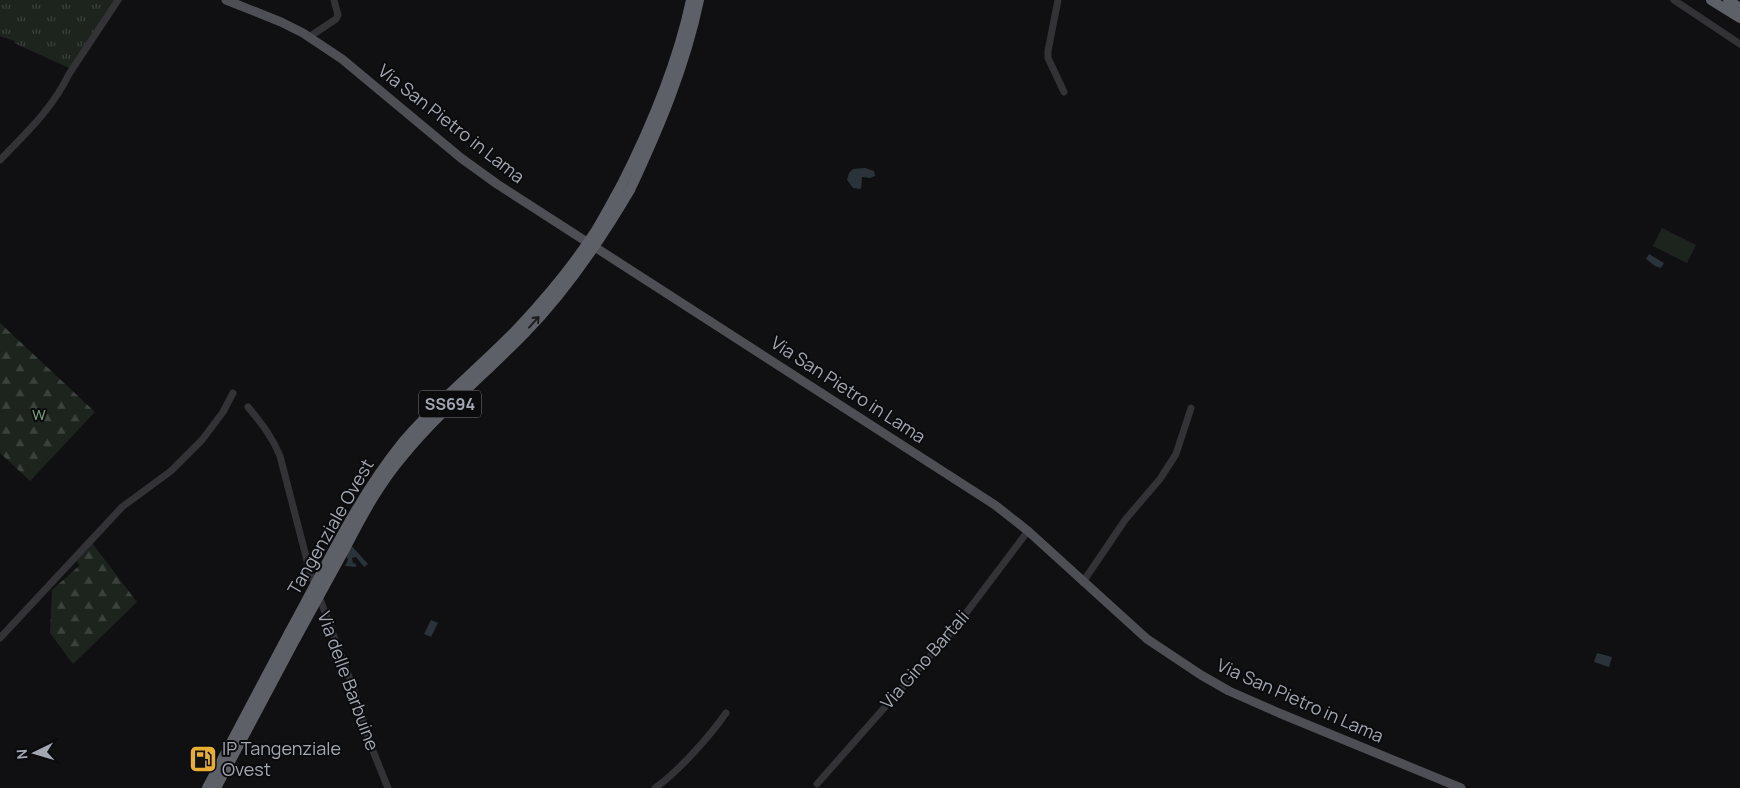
<svg xmlns="http://www.w3.org/2000/svg" width="1740" height="788" viewBox="0 0 1740 788" font-family="Manrope,sans-serif">
	<style>
		.forest { fill: url(#forest-firs) }
		.park { fill: url(#park-tufts) }
		.pitch { fill: #1d241e }
		.water { fill: #2b333a }
		.lines { fill: none; stroke-linecap: round; stroke-linejoin: round }
		.minor { stroke: #323237; stroke-width: 7 }
		.major { stroke: #4e4f55; stroke-width: 9 }
		.highway { stroke: #5e6067; stroke-width: 10 }
		.highway-bridge { stroke: #5e6067; stroke-width: 10 }
		.oneway { stroke: #1c1c1f }
		.labels { text-anchor: middle; stroke-width: 4; stroke-linejoin: round; paint-order: stroke }
		.shield { fill: #0b0b0d; stroke: #757880; stroke-width: 1 }
		.shield-label { font-size: 16px; font-weight: bold; fill: #a2a7b2 }
		.street-label { font-size: 18px; fill: #a2a7b2; stroke: #0b0b0d }
		.park-label { font-size: 18px; fill: #7a9c7d; stroke: #0b0b0d }
		.poi-label { font-size: 18px; fill: #a2a7b2; stroke: #0b0b0d; text-anchor: start }
	</style>
	<defs>
		<pattern id="forest-firs" width="22" height="20" patternUnits="userSpaceOnUse" patternTransform="scale(1.25)"><rect width="22" height="20" fill="#1d241e"/><path d="M5 1l3.5 6h-7zM16 11l3.5 6h-7z" fill="#3b413c"/></pattern>
		<pattern id="park-tufts" width="24" height="20" patternUnits="userSpaceOnUse" patternTransform="scale(1.25)"><rect width="24" height="20" fill="#1d241e"/><path d="M3 7l-1-3M5 7V3M7 7l1-3M15 17l-1-3M17 17v-4M19 17l1-3" fill="none" stroke="#3b413c"/></pattern>
	</defs>
	<rect width="100%" height="100%" fill="#101012"/>
	<g class="forest">
		<path d="M0 323 95 412 30 481 0 453Z"/>
		<path d="M92 543 137 602 73 664 50 633 52 590 80 565 76 561Z"/>
	</g>
	<path class="park" d="M0 0H114L69 68 14 43 15 41 0 36Z"/>
	<path class="pitch" d="M1662 228 1696 245 1687 263 1653 246Z"/>
	<g class="water">
		<path d="M865 168 874 171 875 176 870 178 862 177 861 189 853 188 847 180 849 173 853 169Z"/>
		<path d="M1649 254 1664 263 1661 268 1655 266 1646 259Z"/>
		<path d="M348 542 368 564 364 567 356 557 352 558 353 563 356 564V567L345 566 348 560 344 551Z"/>
		<path d="M431 620 438 623 431 637 424 634Z"/>
		<path d="M1597 653 1612 657 1609 667 1594 662Z"/>
	</g>
	<g class="lines">
		<g class="minor">
			<path d="M1058 0 1048 51V58L1064 92"/>
			<path d="M1674 0 1740 44"/>
			<path d="M309 37 336 19 338 15 334 0"/>
			<path d="M0 160C25 134 53 108 69 74L118 0"/>
			<path d="M248 407C261 423 272 436 280 456L310 572 355 693 369 741 388 788"/>
			<path d="M1083 582 1125 520 1160 479 1176 454 1191 408"/>
			<path d="M0 638 122 507 171 471 202 440 223 412 233 393"/>
			<path d="M817 784 954 629 1028 531"/>
			<path d="M655 788C678 772 710 736 726 713"/>
		</g>
		<path class="major" d="M226 0 281 22 303 33 342 59 461 158 497 184 995 505 1028 531 1147 639 1201 675 1229 691 1279 713 1461 788"/>
		<g class="highway">
			<path d="M1711 0 1740 18"/>
			<path d="M1728 0 1740 8"/>
			<path d="M621 186C651 127 677 66 691 0"/>
			<path d="M630 190C659 128 685 67 699 0"/>
			<path d="M207 788 289 633"/>
			<path d="M216 788 296 638"/>
		</g>
		<g class="highway-bridge">
			<path d="M289 633C325 568 356 500 403 442 438 400 482 366 519 327 546 298 573 266 595 232 604 217 612 202 621 186"/>
			<path d="M296 638C313 607 330 576 347 545 363 514 380 483 403 456 440 411 485 374 525 333 567 290 600 241 630 190"/>
		</g>
	</g>
	<defs><path id="oneway-shaft" d="M-6 0H5M1.5-3L5.5 0L1.5 3" fill="none" stroke-width="1.6" stroke-linecap="round" stroke-linejoin="round" transform="scale(1.25)"/></defs>
	<use class="oneway" href="#oneway-shaft" transform="translate(534 322) rotate(-48)"/>
	<defs>
		<g id="fuel-square" transform="scale(1.4375)"><rect x="-9" y="-9" width="18" height="18" rx="4" fill="#e8ae32" stroke="#0b0b0d"/><path d="M-5.5-6h7V0h2V4h1.3V-2.5L3-4.5l.8-.8L6-3V5H2.5V1h-1V6h-7ZM-4.2-4.7v3.2H.2V-4.7Z" fill="#111"/></g>
	</defs>
	<g fill-rule="evenodd">
		<use href="#fuel-square" x="203" y="759"/>
	</g>
	<g class="labels">
		<rect class="shield" x="419" y="390.5" width="62" height="27" rx="4"/>
		<g class="shield-label">
			<text x="450" y="410">SS694</text>
		</g>
		<g class="street-label">
			<text transform="translate(451 124) rotate(38)" y="6">Via San Pietro in Lama</text>
			<text transform="translate(848 390) rotate(33)" y="6">Via San Pietro in Lama</text>
			<text transform="translate(331 527) rotate(-60)" y="6">Tangenziale Ovest</text>
			<text transform="translate(925 660) rotate(-49)" y="6">Via Gino Bartali</text>
			<text transform="translate(348 681) rotate(70)" y="6">Via delle Barbuine</text>
			<text transform="translate(1300 701) rotate(24)" y="6">Via San Pietro in Lama</text>
		</g>
		<g class="park-label">
			<text x="39" y="420">w</text>
		</g>
		<g class="poi-label">
			<text x="222" y="755">IP Tangenziale<tspan x="222" dy="21">Ovest</tspan></text>
		</g>
	</g>
	<g transform="translate(35 753) rotate(265)" stroke="#0b0b0d" stroke-width="4" paint-order="stroke">
	<path d="M0-4L9 19L0 12L-9 19Z" fill="#a2a7b2"/>
	<text y="-8" font-size="14" font-weight="bold" text-anchor="middle" fill="#a2a7b2">N</text>
	</g>
</svg>
